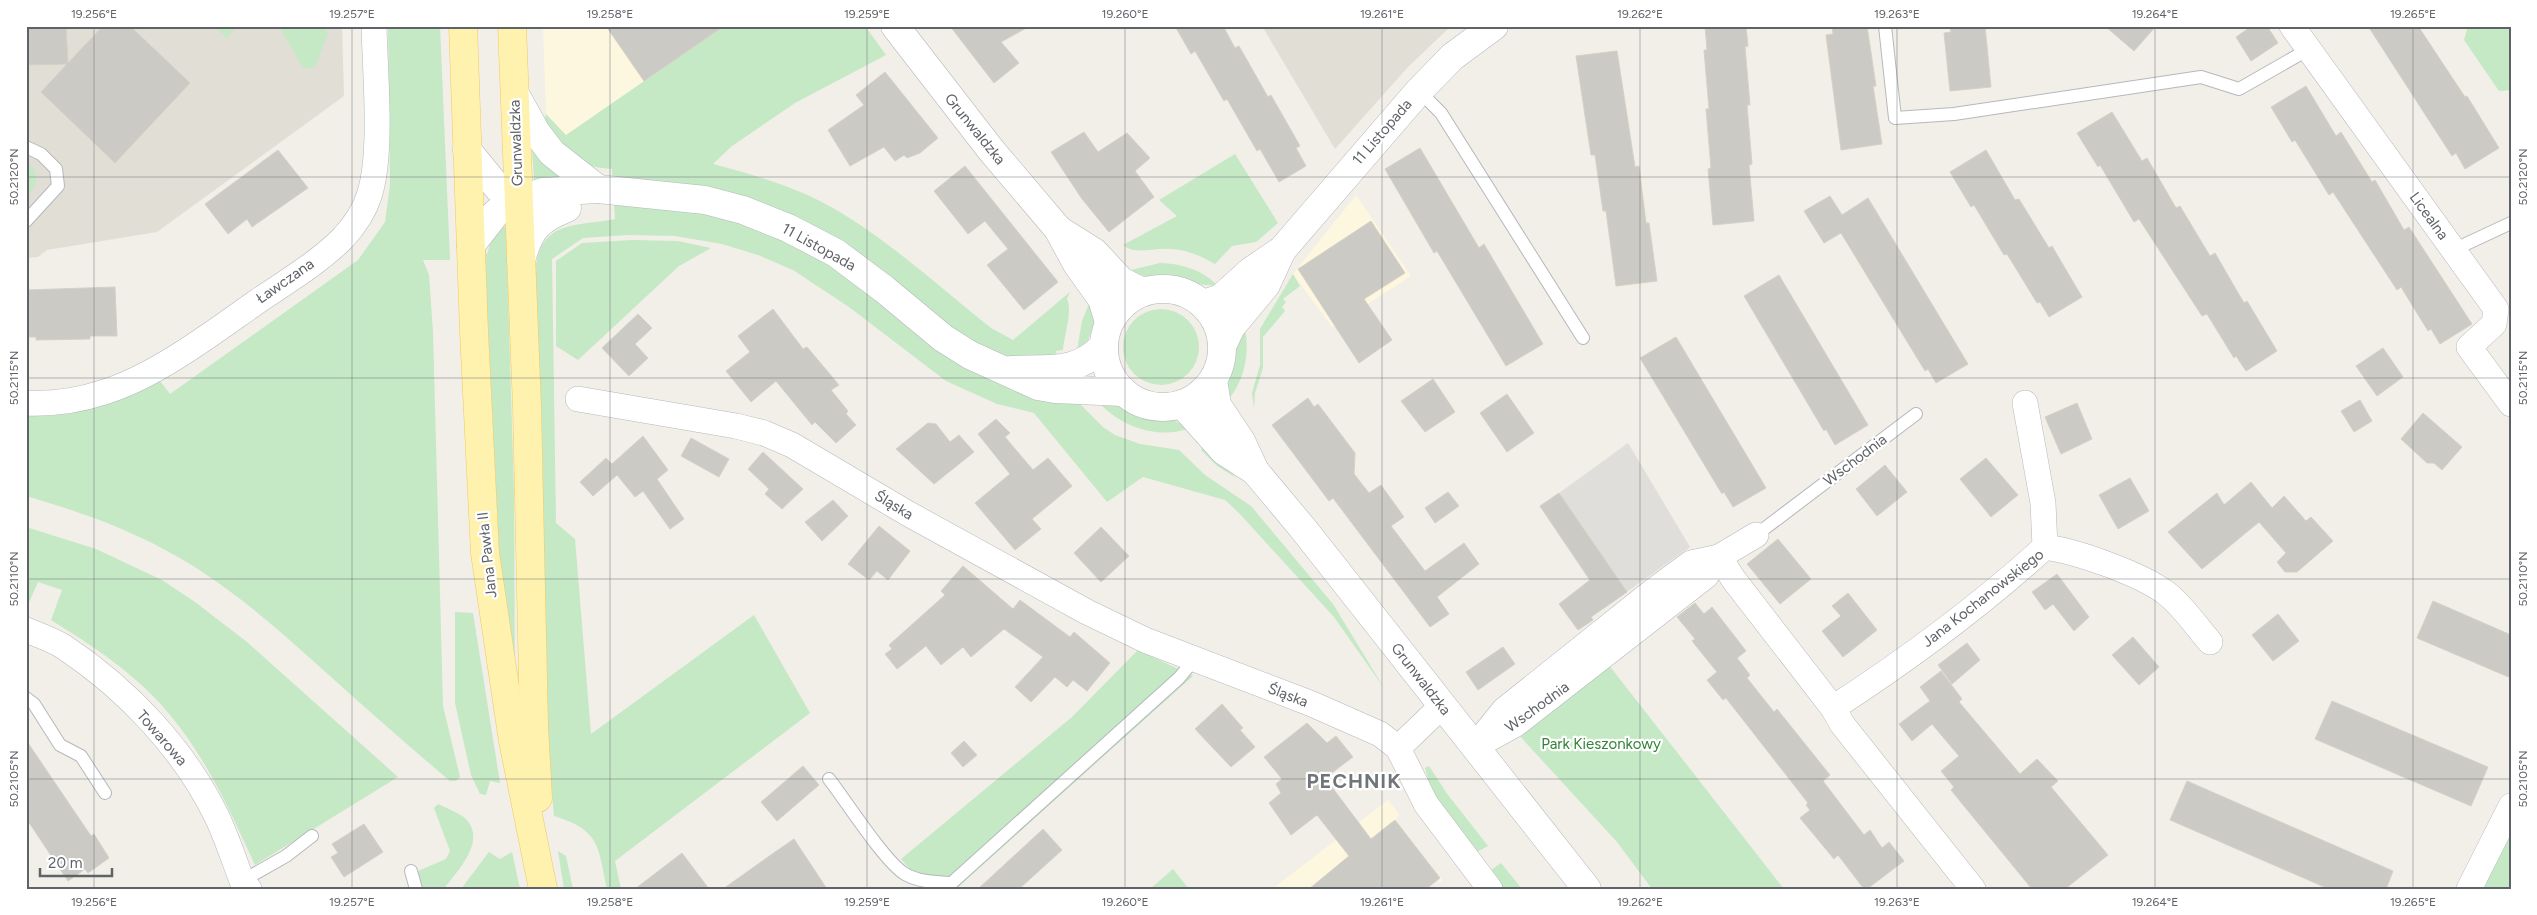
<svg xmlns="http://www.w3.org/2000/svg" width="2537" height="915" viewBox="0 0 2537 915" font-family="Figtree,sans-serif">
	<style>
		.commercial { fill: #fef7e0 }
		.industrial { fill: #e0deda }
		.education { fill: #e1ded6 }
		.green { fill: #c5e8c5 }
		.building { fill: #cccac5; stroke: #d6d1c6 }
		.lines { fill: none; stroke-linecap: round; stroke-linejoin: round }
		.service-casing { stroke: #b5b8bc; stroke-width: 14 }
		.minor-casing { stroke: #b5b8bc; stroke-width: 26 }
		.tertiary-casing { stroke: #b5b8bc; stroke-width: 29 }
		.primary-casing { stroke: #f2c960; stroke-width: 29 }
		.service { stroke: #fff; stroke-width: 12 }
		.minor { stroke: #fff; stroke-width: 25 }
		.tertiary { stroke: #fff; stroke-width: 28 }
		.primary { stroke: #fff2af; stroke-width: 28 }
		.ticks { fill: none; stroke: #5f6368; stroke-width: 1; stroke-opacity: 0.45 }
		.labels { text-anchor: middle; stroke-width: 4.5; stroke-linejoin: round; paint-order: stroke }
		.street-label { font-size: 15px; fill: #5f6368; stroke: #fff }
		.park-label { font-size: 15px; fill: #348238; stroke: #fff }
		.district-label { font-size: 20px; font-weight: bold; letter-spacing: 1px; fill: #70757a; stroke: #fff }
		.neatline { fill: none; stroke: #5f6368; stroke-width: 2 }
		.ticks-label { font-size: 12px; text-anchor: middle; fill: #5f6368 }
	</style>
	<rect width="100%" height="100%" fill="#f1efe8"/>
	<g class="commercial">
		<path d="M543 26H766L566 136 546 114Z"/>
		<path d="M1356 195 1411 276 1332 327 1293 274Z"/>
		<path d="M1388 800 1399 814 1396 820 1443 881 1440 883 1438 879 1426 889H1272Z"/>
	</g>
	<path class="industrial" d="M1628 443 1690 547 1607 606 1540 507Z"/>
	<g class="education">
		<path d="M26 26H342L344 96 157 232 47 250 38 257 26 258Z"/>
		<path d="M1262 26H1451L1408 67 1335 149Z"/>
	</g>
	<g class="green">
		<path d="M214 26H237L227 38Z"/>
		<path d="M279 26H324L328 34 315 67 303 68Z"/>
		<path d="M388 26H440L450 260H423L429 275 433 332 443 706 460 777 456 781H450C410 747 370 712 330 676 282 633 234 589 178 557 130 529 78 511 26 496V413C80 408 111 408 160 381L170 394 358 260 385 222 390 184Z"/>
		<path d="M724 26H865L886 55 795 103 732 146 713 164C754 175 794 186 831 207 888 239 939 287 991 328L1013 340 1070 292 1067 299C1073 311 1064 335 1063 350L1056 351 1060 376 1072 404H1080L1103 427 1115 435 1140 444 1179 450 1205 475 1251 506 1333 604 1384 688 1334 617 1239 513 1225 500 1143 477 1107 502 1034 413 997 404 946 381 849 307 793 270 758 255 722 244 675 236 628 235 583 238 552 259 556 523 575 539 591 734 754 615 810 713 615 861 621 889H607C598 846 600 830 554 816L547 737V650H544L542 425 535 279C536 220 571 227 615 219L612 169C571 166 567 154 544 123L546 114 566 135Z"/>
		<path d="M2468 26H2511V90L2499 91 2464 40Z"/>
		<path d="M532 148 564 179 534 180Z"/>
		<path d="M1235 154 1278 223 1256 242 1232 246 1215 264C1201 256 1188 250 1171 249 1153 247 1138 256 1123 245L1177 216 1159 200Z"/>
		<path d="M26 162C42 172 37 186 26 198Z"/>
		<path d="M502 225 506 228 514 493 515 693 500 568 484 247 487 255 491 240Z"/>
		<path d="M631 240 678 241 711 248 679 266 578 360 556 346V261L582 243Z"/>
		<path d="M1160 263C1182 264 1201 269 1217 285 1202 287 1189 280 1174 278 1157 275 1143 279 1127 271Z"/>
		<path d="M1293 274 1300 286 1283 299 1286 302 1282 307 1285 311 1263 337V368L1255 393 1254 409 1252 393 1260 365V329Z"/>
		<path d="M1089 304 1095 324 1088 340 1077 350 1082 321Z"/>
		<circle cx="1161" cy="347" r="38"/>
		<path d="M1245 329C1250 354 1244 382 1227 401 1225 375 1232 353 1245 329Z"/>
		<path d="M1118 403 1145 416 1175 421 1190 428C1158 440 1123 427 1100 404Z"/>
		<path d="M1206 445 1236 478 1216 465 1201 450Z"/>
		<path d="M26 527 96 549 162 580 195 602 247 642 398 777 255 865C231 813 207 759 170 715 139 676 93 646 51 620L62 590 38 582 26 609Z"/>
		<path d="M455 612 473 613 500 783 490 781 486 795 480 794 471 775 455 703Z"/>
		<path d="M1138 650 1193 676 956 889H927L901 859 1072 717Z"/>
		<path d="M1608 664 1784 889H1652L1617 842 1517 733Z"/>
		<path d="M1429 766 1448 795 1488 846 1477 852 1434 798 1425 768Z"/>
		<path d="M438 804C446 808 460 813 466 819 487 842 457 871 444 889H423L418 871 446 859 450 851 434 808Z"/>
		<path d="M2503 838 2511 841V889H2479Z"/>
		<path d="M558 851 566 856 573 889H564Z"/>
		<path d="M489 852 500 859 512 852 520 889H461Z"/>
		<path d="M1501 863 1522 889H1504L1490 871Z"/>
		<path d="M1173 869 1189 889H1150Z"/>
	</g>
	<g class="building">
		<path d="M26 26H66L68 63 103 26H130L190 83 115 163 41 92 67 64 26 65Z"/>
		<path d="M606 26H724L644 81Z"/>
		<path d="M950 26H1030L1001 42 1019 63 994 83Z"/>
		<path d="M1175 26H1223L1235 48 1239 46 1268 97 1271 95 1300 146 1296 148 1306 166 1279 182 1260 149 1257 151 1227 99 1224 101 1195 51 1191 54Z"/>
		<path d="M1705 26H1746L1748 46 1745 47 1750 105H1747L1752 164 1749 165 1754 221 1713 225 1708 169 1711 168 1706 109H1709L1704 50H1707Z"/>
		<path d="M1832 26H1867L1876 86H1873L1882 144 1841 150 1826 35 1833 34Z"/>
		<path d="M1950 26H1985L1991 87 1950 91 1944 33 1951 32Z"/>
		<path d="M2105 26H2156L2134 51Z"/>
		<path d="M2252 26H2267L2278 43 2251 61 2236 37Z"/>
		<path d="M2368 26H2418L2465 97 2467 96 2499 148 2465 169 2456 153 2452 156Z"/>
		<path d="M1617 51 1635 167 1639 166 1646 223H1649L1657 281 1616 286 1606 211H1603L1595 155H1591L1576 56Z"/>
		<path d="M885 72 938 138 920 153 907 158 904 155 895 161 884 147 850 166 828 130 864 105 856 95Z"/>
		<path d="M2306 86 2336 136 2341 132 2372 182 2375 180 2404 230 2409 227 2472 324 2440 344 2431 329 2428 331 2401 287 2397 290 2333 192 2329 195 2295 140 2292 142 2271 107Z"/>
		<path d="M2112 112 2142 161 2147 158 2176 208 2180 206 2210 256 2215 253 2244 303 2247 301 2277 351 2246 371 2236 356 2234 358 2207 314 2202 316 2139 219 2134 222 2100 165 2098 167 2077 133Z"/>
		<path d="M1084 132 1098 152 1127 133 1150 158 1135 171 1154 197 1109 232 1082 199 1051 152Z"/>
		<path d="M1420 148 1479 248 1484 244 1543 344 1506 366 1437 251 1434 253 1385 169Z"/>
		<path d="M278 150 308 188 252 227 247 219 228 234 205 204Z"/>
		<path d="M1986 150 2015 200 2019 199 2049 248 2052 246 2082 297 2049 317 2040 302 2037 303 2007 254 2004 255 1974 205 1971 207 1950 172Z"/>
		<path d="M965 166 1058 282 1024 310 987 265 1008 249 985 221 968 234 934 191Z"/>
		<path d="M1830 196 1842 215 1868 198 1968 364 1936 383 1928 369 1925 371 1841 233 1824 243 1804 211Z"/>
		<path d="M1371 221 1405 273 1364 299 1392 340 1359 363 1298 269Z"/>
		<path d="M1779 275 1868 425 1835 445 1826 429 1824 431 1744 296Z"/>
		<path d="M115 287 117 336H90V339L36 340V337H26V290Z"/>
		<path d="M773 309 803 349 807 347 839 385 831 390 848 411 846 414 856 425 836 443 815 422 812 425 776 381 751 402 726 371 750 352 738 336Z"/>
		<path d="M638 314 652 328 635 344 648 358 629 376 602 348Z"/>
		<path d="M1676 337 1766 488 1733 507 1724 492 1722 494 1640 358Z"/>
		<path d="M2383 348 2403 377 2377 396 2356 366Z"/>
		<path d="M1433 379 1455 412 1425 432 1401 401Z"/>
		<path d="M1507 394 1534 433 1507 452 1480 413Z"/>
		<path d="M1308 398 1314 407 1318 404 1355 453 1354 474 1369 493 1381 485 1404 517 1391 526 1425 571 1464 543 1479 564 1437 597 1449 614 1430 627 1333 498 1329 501 1272 425Z"/>
		<path d="M2360 400 2372 421 2354 432 2341 411Z"/>
		<path d="M2077 403 2092 439 2061 454 2045 417Z"/>
		<path d="M2423 413 2462 447 2442 470 2434 463H2427L2401 439Z"/>
		<path d="M996 419 1010 433 1005 437 1033 470 1048 458 1072 486 1032 519 1041 529 1015 550 975 503 1010 474 978 434Z"/>
		<path d="M928 423 936 424 950 442 959 435 974 452 934 484 896 449Z"/>
		<path d="M643 436 668 470 657 479 684 519 670 529 643 491 635 497 617 475 593 496 580 482 606 458 612 464Z"/>
		<path d="M691 438 729 459 719 477 681 456Z"/>
		<path d="M763 452 803 489 782 509 765 494 769 489 748 469Z"/>
		<path d="M1986 458 2018 495 1991 517 1960 479Z"/>
		<path d="M1885 465 1907 492 1877 516 1856 489Z"/>
		<path d="M2130 478 2149 511 2118 529 2099 495Z"/>
		<path d="M2251 482 2272 508 2284 496 2306 521 2311 517 2333 541 2297 572H2285L2277 562 2286 553 2259 522 2202 569 2168 532 2217 493 2224 505Z"/>
		<path d="M1448 492 1459 506 1435 523 1425 508Z"/>
		<path d="M1559 493 1627 592 1591 617 1593 620 1578 630 1559 604 1590 580 1540 506Z"/>
		<path d="M833 500 848 516 822 541 805 522Z"/>
		<path d="M879 526 910 551 888 580 877 571 869 580 848 564Z"/>
		<path d="M1101 527 1129 556 1101 582 1074 553Z"/>
		<path d="M1778 539 1811 579 1780 604 1747 564Z"/>
		<path d="M963 566 1013 609 1020 600 1070 637 1074 632 1110 663 1087 691 1073 680 1067 687 1055 677 1031 702 1015 687 1043 657 1004 629 971 657 963 647 941 665 926 646 897 669 885 654 892 649 889 645 945 595 941 591Z"/>
		<path d="M2057 574 2089 617 2074 631 2053 604 2045 610 2032 592Z"/>
		<path d="M1848 593 1877 630 1843 657 1822 631 1841 616 1832 606Z"/>
		<path d="M2433 601 2511 635V678L2417 638Z"/>
		<path d="M1695 603 1704 614 1712 607 1746 651 1737 658 1750 675 1747 678 1774 712 1777 709 1830 775 1823 781 1864 835 1870 830 1882 848 1889 842 1904 861 1867 889H1864L1838 855 1834 859 1800 818 1810 810 1806 805 1808 803 1726 698 1723 700 1707 680 1717 672 1692 641 1695 639 1677 617Z"/>
		<path d="M2278 614 2299 641 2273 661 2252 635Z"/>
		<path d="M2133 637 2159 667 2139 685 2112 655Z"/>
		<path d="M1967 643 1980 660 1952 684 1938 665Z"/>
		<path d="M1503 647 1515 664 1478 690 1466 672Z"/>
		<path d="M1941 671 1962 699 1959 702 2020 774 2037 759 2058 781 2051 787 2108 855 2065 889H2032L1964 806 1951 790 1954 787 1941 771 1959 756 1932 724 1912 741 1899 724 1930 701 1920 687Z"/>
		<path d="M2332 701 2488 767 2471 806 2315 739Z"/>
		<path d="M1222 704 1243 728 1240 730 1255 747 1231 767 1195 729Z"/>
		<path d="M1307 723 1327 743 1336 736 1353 757 1325 778 1371 839 1395 820 1440 878 1426 889H1309L1349 856 1317 815 1291 835 1269 803 1281 793 1276 784 1282 779 1264 757Z"/>
		<path d="M26 740 91 836 94 834 109 858 88 873 85 869 68 881 26 818Z"/>
		<path d="M964 741 977 755 963 767 951 753Z"/>
		<path d="M803 766 819 785 777 821 761 802Z"/>
		<path d="M2187 781 2393 871 2386 889H2329L2170 820Z"/>
		<path d="M364 824 383 852 344 877 331 857 338 853 332 844Z"/>
		<path d="M1043 829 1062 850 1019 889H978Z"/>
		<path d="M794 839 827 889H723L775 852Z"/>
		<path d="M682 853 709 889H635Z"/>
	</g>
	<g class="lines">
		<g class="service-casing">
			<g id="service">
				<path d="M1885 26 1895 118 1954 114 2201 77 2239 89 2309 49"/>
				<path d="M1419 91 1441 113 1583 338"/>
				<path d="M26 147 41 154 56 169 58 186 26 221"/>
				<path d="M2453 250 2511 223"/>
				<path d="M1756 535 1916 414"/>
				<path d="M26 698 34 704 60 745 81 756 105 793"/>
				<path d="M829 779C846 801 885 862 905 874 919 882 935 882 951 883"/>
				<path d="M411 871 416 889"/>
				<path d="M242 881 286 856 312 836"/>
				<path d="M945 889 1179 678 1194 660"/>
			</g>
		</g>
		<g class="minor-casing">
			<g id="minor">
				<path d="M2292 26 2496 309 2494 324 2469 347 2511 404"/>
				<path d="M578 399 736 426 764 433 792 445 907 513 1087 612 1145 640 1312 704 1380 734 1398 748 1426 804 1490 889"/>
				<path d="M26 403C51 404 77 401 101 393 154 378 212 333 258 301 286 282 318 263 343 238 354 226 364 212 369 196 383 154 375 73 374 26"/>
				<path d="M2025 403 2043 503 2045 547"/>
				<path d="M1719 557 1734 580 1833 708 1842 724 1973 889"/>
				<path d="M26 630C39 635 53 640 64 647 127 689 184 749 217 817 227 838 234 860 242 881L249 889"/>
				<path d="M1833 708C1907 660 1979 607 2045 547 2076 551 2141 574 2166 593 2183 606 2196 626 2210 642"/>
				<path d="M1485 741 1516 724 1706 576 1719 557"/>
				<path d="M1475 746 1504 710 1653 591 1691 563 1719 557 1756 535"/>
				<path d="M1398 748 1442 706"/>
				<path d="M2469 889 2511 806"/>
			</g>
		</g>
		<g class="tertiary-casing">
			<g id="tertiary">
				<path d="M895 26 991 150 1058 229 1077 264 1102 299 1109 322"/>
				<path d="M515 94 536 132 552 153 598 189"/>
				<path d="M467 150 498 188 506 195 529 207"/>
				<path d="M1059 230 1094 252 1121 281 1142 292"/>
				<path d="M471 245 496 213 505 206 543 192 598 189 705 200 743 210 788 228 836 253 884 289 943 338 970 355 1038 386 1055 389 1123 392"/>
				<path d="M521 260C530 229 537 220 567 208"/>
				<circle cx="1163" cy="348" r="59"/>
				<path d="M1204 304 1221 298 1251 271 1282 250 1419 91 1452 57 1494 26"/>
				<path d="M1223 344 1231 327 1266 285 1282 250"/>
				<path d="M1011 370C1047 368 1078 375 1104 345"/>
				<path d="M1213 380 1217 405 1241 441 1255 471 1305 531 1587 889"/>
				<path d="M1182 404 1224 451 1255 471"/>
			</g>
		</g>
		<g class="primary-casing">
			<g id="primary">
				<path d="M463 26 474 332 485 553 513 741 543 889"/>
				<path d="M512 26 527 407 534 726 538 798"/>
			</g>
		</g>
		<use href="#service" class="service"/>
		<use href="#minor" class="minor"/>
		<use href="#tertiary" class="tertiary"/>
		<use href="#primary" class="primary"/>
	</g>
	<path class="ticks" d="M94 26V889M352 26V889M610 26V889M867 26V889M1125 26V889M1382 26V889M1640 26V889M1897 26V889M2155 26V889M2413 26V889M26 177H2511M26 378H2511M26 579H2511M26 779H2511"/>
	<g class="labels">
		<g class="street-label">
			<text transform="translate(975 129) rotate(51)" y="5">Grunwaldzka</text>
			<text transform="translate(1382 132) rotate(-49)" y="5">11 Listopada</text>
			<text transform="translate(516 143) rotate(-92)" y="5">Grunwaldzka</text>
			<text transform="translate(2429 216) rotate(54)" y="5">Licealna</text>
			<text transform="translate(819 247) rotate(29)" y="5">11 Listopada</text>
			<text transform="translate(285 281) rotate(-35)" y="5">Ławczana</text>
			<text transform="translate(1855 460) rotate(-37)" y="5">Wschodnia</text>
			<text transform="translate(894 505) rotate(31)" y="5">Śląska</text>
			<text transform="translate(487 555) rotate(-96)" y="5">Jana Pawła II</text>
			<text transform="translate(1983 598) rotate(-38)" y="5">Jana Kochanowskiego</text>
			<text transform="translate(1421 679) rotate(52)" y="5">Grunwaldzka</text>
			<text transform="translate(1288 695) rotate(21)" y="5">Śląska</text>
			<text transform="translate(1537 707) rotate(-36)" y="5">Wschodnia</text>
			<text transform="translate(162 738) rotate(49)" y="5">Towarowa</text>
		</g>
		<g class="park-label">
			<text x="1601" y="749">Park Kieszonkowy</text>
		</g>
		<g class="district-label">
			<text x="1354" y="788">PECHNIK</text>
		</g>
	</g>
	<rect width="2537" height="915" fill="none" stroke="#ffffff" stroke-width="55"/>
	<path d="M40 868v8h72v-8" fill="none" stroke="#5f6368" stroke-width="2.5"/>
	<text x="48" y="868" font-size="15" fill="#5f6368" stroke="#ffffff" stroke-width="4" paint-order="stroke">20 m</text>
	<rect x="28" y="28" width="2482" height="860" class="neatline"/>
	<g class="ticks-label">
		<text x="94" y="18">19.256°E</text>
		<text x="352" y="18">19.257°E</text>
		<text x="610" y="18">19.258°E</text>
		<text x="867" y="18">19.259°E</text>
		<text x="1125" y="18">19.260°E</text>
		<text x="1382" y="18">19.261°E</text>
		<text x="1640" y="18">19.262°E</text>
		<text x="1897" y="18">19.263°E</text>
		<text x="2155" y="18">19.264°E</text>
		<text x="2413" y="18">19.265°E</text>
		<text transform="translate(14 177) rotate(-90)" y="4">50.2120°N</text>
		<text transform="translate(2523 177) rotate(-90)" y="4">50.2120°N</text>
		<text transform="translate(14 378) rotate(-90)" y="4">50.2115°N</text>
		<text transform="translate(2523 378) rotate(-90)" y="4">50.2115°N</text>
		<text transform="translate(14 579) rotate(-90)" y="4">50.2110°N</text>
		<text transform="translate(2523 579) rotate(-90)" y="4">50.2110°N</text>
		<text transform="translate(14 779) rotate(-90)" y="4">50.2105°N</text>
		<text transform="translate(2523 779) rotate(-90)" y="4">50.2105°N</text>
		<text x="94" y="906">19.256°E</text>
		<text x="352" y="906">19.257°E</text>
		<text x="610" y="906">19.258°E</text>
		<text x="867" y="906">19.259°E</text>
		<text x="1125" y="906">19.260°E</text>
		<text x="1382" y="906">19.261°E</text>
		<text x="1640" y="906">19.262°E</text>
		<text x="1897" y="906">19.263°E</text>
		<text x="2155" y="906">19.264°E</text>
		<text x="2413" y="906">19.265°E</text>
	</g>
</svg>
